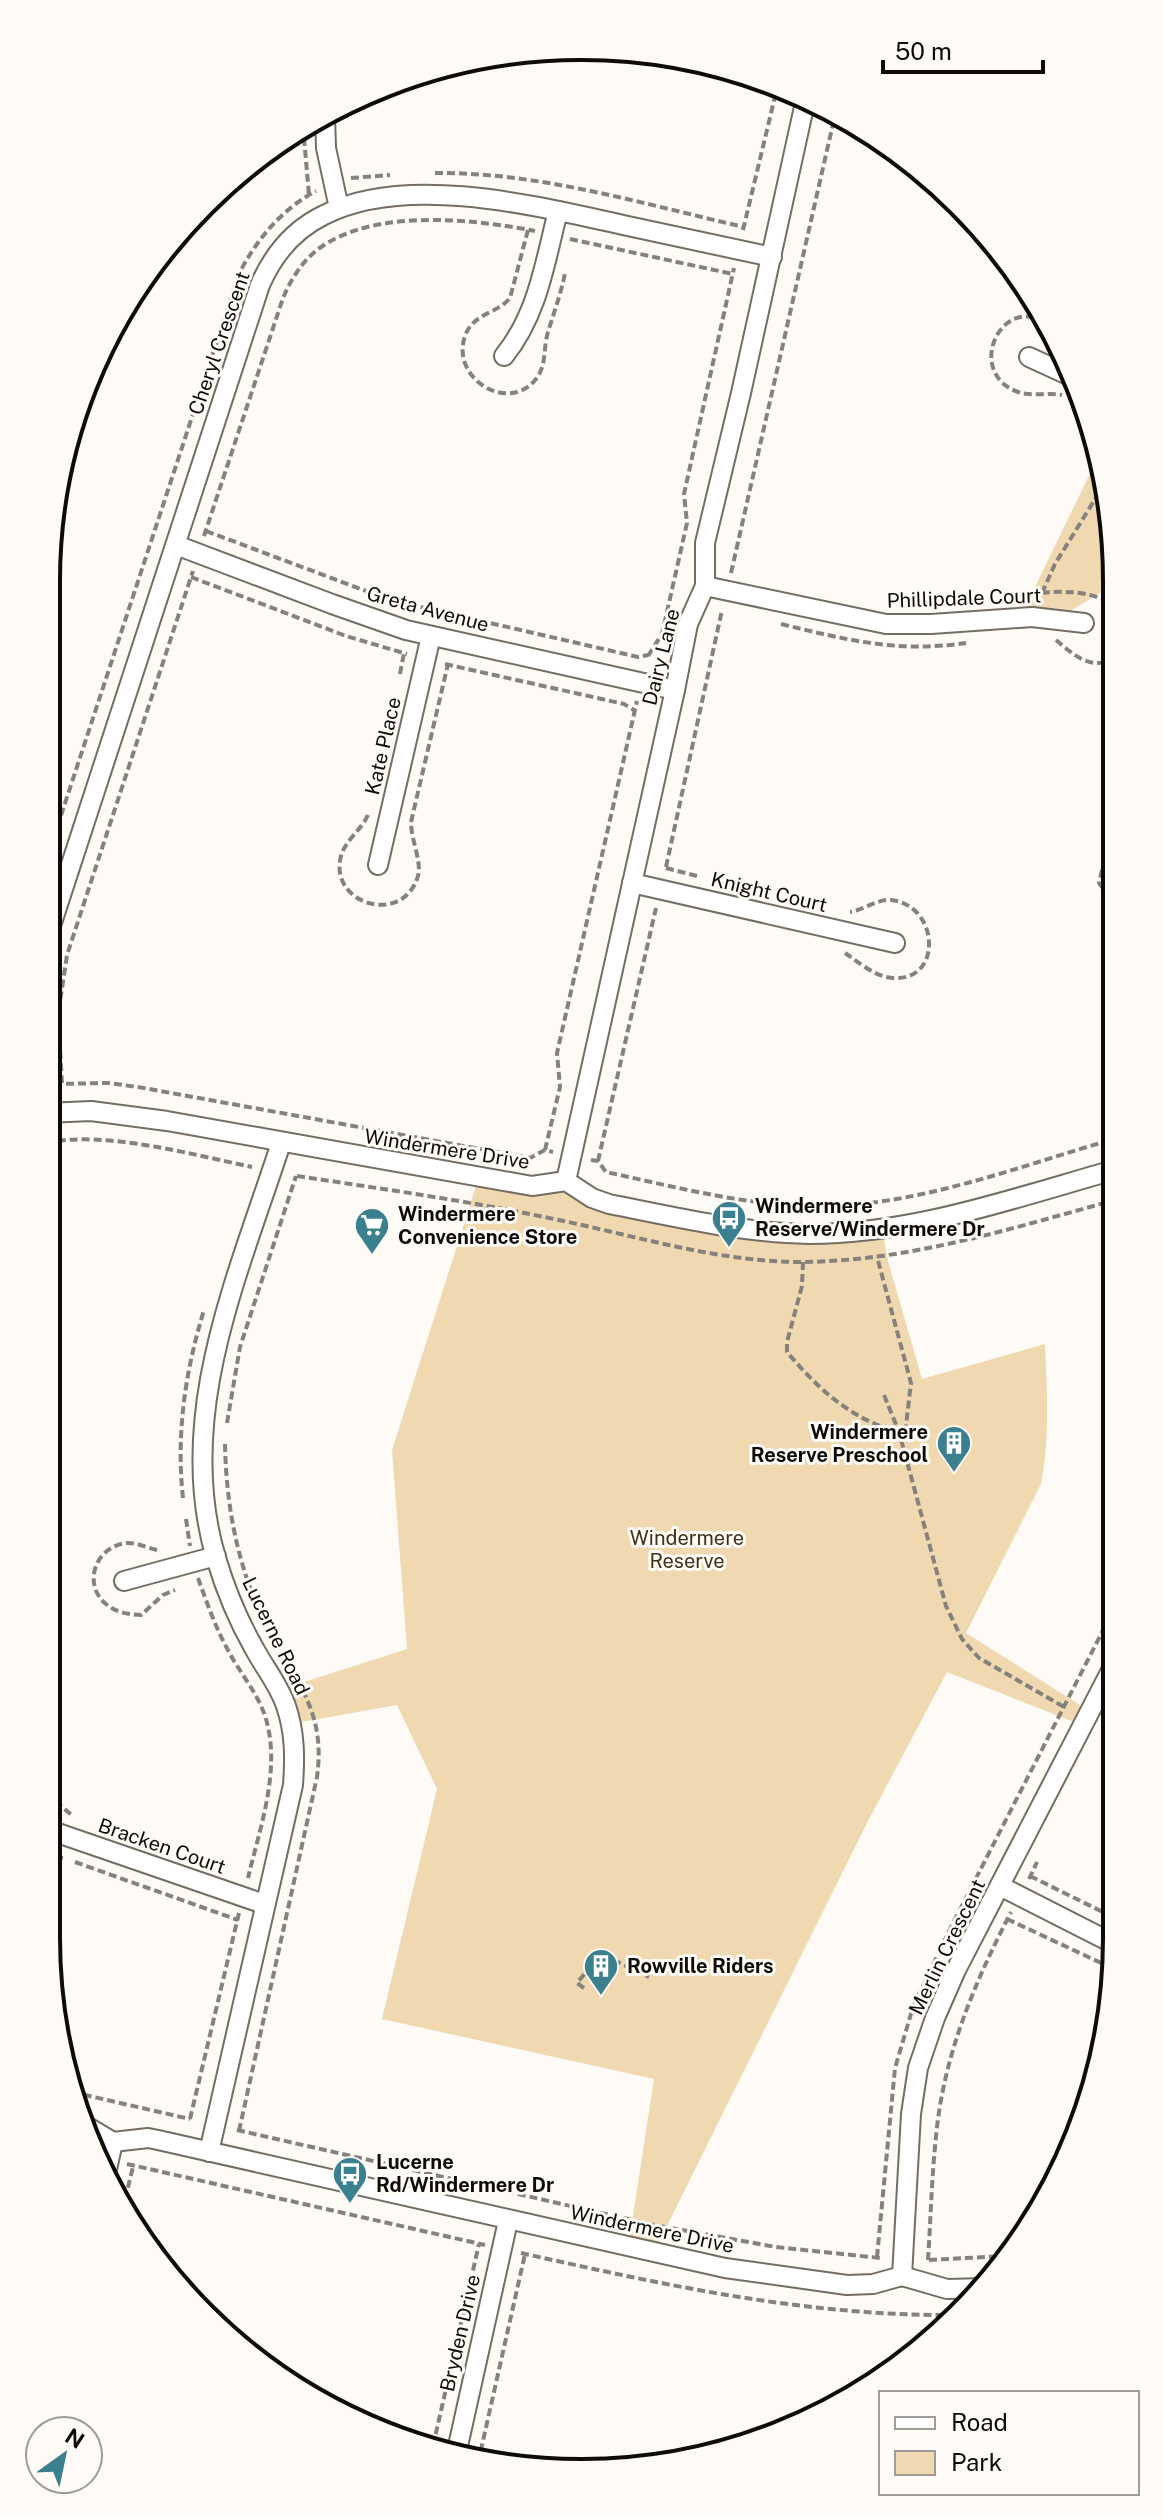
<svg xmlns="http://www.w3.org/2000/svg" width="1163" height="2519" viewBox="0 0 1163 2519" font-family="'Public Sans',sans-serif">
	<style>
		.green { fill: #f0d8b0 }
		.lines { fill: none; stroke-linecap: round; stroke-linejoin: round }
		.minor-casing { stroke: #746d63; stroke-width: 22 }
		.path { stroke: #85827e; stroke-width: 4; stroke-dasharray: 8 4; stroke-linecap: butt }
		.minor { stroke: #fff; stroke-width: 18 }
		.labels { text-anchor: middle; stroke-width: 6; stroke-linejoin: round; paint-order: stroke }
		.street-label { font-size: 20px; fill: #0e0c08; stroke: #fefbf6 }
		.poi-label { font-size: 20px; font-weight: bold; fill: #0e0c08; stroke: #fefbf6; text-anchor: start }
		.park-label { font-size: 20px; fill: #3f3015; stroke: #fefbf6 }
		.rim { fill: none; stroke: #0e0c08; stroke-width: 4 }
	</style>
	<rect width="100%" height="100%" fill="#fefbf6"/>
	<g class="green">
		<path d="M1098 457 1112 511 1113 585 1057 619 1020 618Z"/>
		<path d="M479 1177 585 1193 726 1226 882 1229 888 1261 922 1379 1045 1344C1047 1390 1050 1438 1041 1484L966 1633 1091 1712 1084 1726 947 1672 868 1821 653 2254 628 2248 654 2079 382 2019 437 1789 397 1705 290 1724 279 1690 407 1649 392 1450Z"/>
	</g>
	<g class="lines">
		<g class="minor-casing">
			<g id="minor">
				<path d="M325 114 326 148 339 208"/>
				<path d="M504 356C538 314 545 262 558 211"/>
				<path d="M1029 357 1077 379"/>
				<path d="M176 545 332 604 406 630 675 690"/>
				<path d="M705 586 886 624H931L1032 617 1084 623"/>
				<path d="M378 865 431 636"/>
				<path d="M632 883 895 943"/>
				<path d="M46 941 260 285C273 255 293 230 324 215 406 173 537 206 623 225 672 236 722 246 772 257"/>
				<path d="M46 1113 91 1111 167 1121 532 1186 566 1181 592 1198 609 1204C675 1217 742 1233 809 1234 914 1234 1014 1198 1114 1170"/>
				<path d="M566 1181 675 690 688 624 705 586V543L741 393 806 98"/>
				<path d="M124 1581 216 1556"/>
				<path d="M46 1829 264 1904"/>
				<path d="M1000 1886 1116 1945"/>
				<path d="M81 2123 113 2142 148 2138 158 2140 725 2268 847 2285 873 2284 902 2276 947 2289 986 2288"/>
				<path d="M209 2152 293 1785C295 1758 295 1732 286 1706 279 1685 264 1667 254 1648 238 1620 225 1588 216 1558 174 1416 238 1276 281 1143"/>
				<path d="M105 2178 113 2142"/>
				<path d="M902 2276 911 2114 918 2068 935 2018 956 1970 1116 1661"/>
				<path d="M456 2455 508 2221"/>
			</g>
		</g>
		<g class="path">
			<path d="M346 117 351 100"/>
			<path d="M303 126 309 195"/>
			<path d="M435 173C539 172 643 204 744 227"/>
			<path d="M351 178 390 175"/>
			<path d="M528 230 510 298C497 314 473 313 465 336 450 379 509 414 536 379 547 365 543 348 548 332 554 312 561 294 565 273"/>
			<path d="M743 230 778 84"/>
			<path d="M570 239 733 274"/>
			<path d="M1045 322C1000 295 965 373 1018 392 1032 397 1047 392 1062 395"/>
			<path d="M206 531 390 600 638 657 648 655"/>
			<path d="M204 536 283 298C292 277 304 258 324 245 380 209 473 219 535 231"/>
			<path d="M731 573 835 115"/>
			<path d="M191 577 346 636 407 654"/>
			<path d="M1042 593 1055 564 1105 483"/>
			<path d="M1006 597C1043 593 1079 585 1113 604"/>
			<path d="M781 624C847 640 897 653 966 643"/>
			<path d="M1056 640C1073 654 1090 671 1113 659"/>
			<path d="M648 656 662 634 687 523 684 494 734 268"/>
			<path d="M445 664 624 704 634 710"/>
			<path d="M400 674 404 653"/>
			<path d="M368 815C361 830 345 841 341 856 328 904 403 927 418 876 422 862 411 840 411 822L448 664"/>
			<path d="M1113 849 1104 861 1099 883 1114 903"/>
			<path d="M46 861 239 274C256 240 282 209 316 191"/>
			<path d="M666 867 722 610"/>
			<path d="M666 868 697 876"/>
			<path d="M845 953C860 963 876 978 895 978 943 980 939 905 891 900 877 899 863 910 850 912"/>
			<path d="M62 1083 58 1015 67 955 193 571"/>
			<path d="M54 1084 108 1083 138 1087 530 1158 545 1150 553 1152"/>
			<path d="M46 1143C104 1130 194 1155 252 1167"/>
			<path d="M545 1150 560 1087 557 1053 637 701"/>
			<path d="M591 1160 598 1161 606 1172C676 1187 746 1206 817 1206 917 1207 1019 1166 1114 1139"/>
			<path d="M598 1161 656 908"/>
			<path d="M297 1176C383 1189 469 1201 554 1219 637 1236 721 1263 806 1262 913 1260 1013 1228 1115 1200"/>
			<path d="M803 1262 802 1286 787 1342V1352C821 1392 853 1421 905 1434L911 1383 877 1257"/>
			<path d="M884 1395 899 1432 946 1606 962 1639 979 1658 1064 1707"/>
			<path d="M227 1423 240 1347 296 1176"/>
			<path d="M225 1444C226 1499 235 1552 256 1603"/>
			<path d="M183 1498C176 1434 185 1372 204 1310"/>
			<path d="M186 1519 190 1546"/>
			<path d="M157 1550C147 1548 136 1542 126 1543 83 1549 78 1614 141 1615L163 1595 175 1590"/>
			<path d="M198 1578C207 1603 216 1629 229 1652 240 1673 257 1692 265 1716 282 1768 260 1827 248 1878"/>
			<path d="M261 1614 278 1646"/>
			<path d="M46 1794 73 1816"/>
			<path d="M46 1856 63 1858"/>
			<path d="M75 1862 238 1920"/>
			<path d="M1030 1876 1117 1919"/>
			<path d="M1029 1879 1037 1862"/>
			<path d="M1007 1919 1114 1969"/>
			<path d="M584 1988 577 1983 601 1954 649 1977"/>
			<path d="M72 2092 190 2119"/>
			<path d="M190 2119 239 1913"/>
			<path d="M237 2130 654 2225 776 2247 880 2258"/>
			<path d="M239 2131 317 1777C321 1747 318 1723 305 1695"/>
			<path d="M127 2164 485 2245"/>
			<path d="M122 2211 133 2167"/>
			<path d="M521 2253C665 2285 805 2316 954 2315"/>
			<path d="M877 2257 895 2068 913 2007 950 1929 1116 1605"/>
			<path d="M928 2260C931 2213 932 2166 938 2119 948 2045 977 1978 1011 1912"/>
			<path d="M929 2260 1005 2256"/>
			<path d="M433 2446 479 2244"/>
			<path d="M478 2463 525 2254"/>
		</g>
		<use href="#minor" class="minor"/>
	</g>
	<defs>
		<g id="bus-pin" transform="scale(1.8)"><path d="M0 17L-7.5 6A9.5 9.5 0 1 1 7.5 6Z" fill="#3b808e" stroke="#fefbf6"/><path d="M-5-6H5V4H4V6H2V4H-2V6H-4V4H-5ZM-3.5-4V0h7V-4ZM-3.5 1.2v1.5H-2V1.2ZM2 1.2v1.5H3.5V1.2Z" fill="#fff"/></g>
		<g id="supermarket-pin" transform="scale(1.8)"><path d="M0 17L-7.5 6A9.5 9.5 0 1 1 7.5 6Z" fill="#3b808e" stroke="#fefbf6"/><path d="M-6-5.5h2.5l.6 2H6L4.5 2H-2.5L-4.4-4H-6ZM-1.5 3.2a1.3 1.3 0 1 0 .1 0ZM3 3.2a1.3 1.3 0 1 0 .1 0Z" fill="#fff"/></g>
		<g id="building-pin" transform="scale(1.8)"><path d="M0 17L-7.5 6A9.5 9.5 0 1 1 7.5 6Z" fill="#3b808e" stroke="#fefbf6"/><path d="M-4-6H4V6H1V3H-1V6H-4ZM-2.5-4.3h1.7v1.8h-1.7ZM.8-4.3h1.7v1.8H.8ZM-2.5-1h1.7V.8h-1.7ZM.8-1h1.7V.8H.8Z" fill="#fff"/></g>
	</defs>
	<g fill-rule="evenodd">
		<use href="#bus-pin" x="729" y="1218"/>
		<use href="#supermarket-pin" x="372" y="1225"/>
		<use href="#building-pin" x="954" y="1443"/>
		<use href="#building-pin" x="601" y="1966"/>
		<use href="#bus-pin" x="350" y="2174"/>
	</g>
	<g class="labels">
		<g class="street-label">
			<text transform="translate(219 343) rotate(-71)" y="7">Cheryl Crescent</text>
			<text transform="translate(964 598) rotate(-2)" y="7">Phillipdale Court</text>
			<text transform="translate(428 609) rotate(15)" y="7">Greta Avenue</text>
			<text transform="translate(661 657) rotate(-76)" y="7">Dairy Lane</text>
			<text transform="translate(383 746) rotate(-77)" y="7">Kate Place</text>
			<text transform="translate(769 892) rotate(13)" y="7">Knight Court</text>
			<text transform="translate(447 1149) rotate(9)" y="7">Windermere Drive</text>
			<text transform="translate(276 1636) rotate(64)" y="7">Lucerne Road</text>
			<text transform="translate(162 1846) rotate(19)" y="7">Bracken Court</text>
			<text transform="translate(947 1947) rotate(-64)" y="7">Merlin Crescent</text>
			<text transform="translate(652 2229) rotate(12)" y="7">Windermere Drive</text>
			<text transform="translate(460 2333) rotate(-77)" y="7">Bryden Drive</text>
		</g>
		<g class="poi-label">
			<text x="755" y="1213">Windermere<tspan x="755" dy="23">Reserve/Windermere Dr</tspan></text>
			<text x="398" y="1221">Windermere<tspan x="398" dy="23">Convenience Store</tspan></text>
			<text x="928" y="1439" text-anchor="end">Windermere<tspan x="928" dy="23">Reserve Preschool</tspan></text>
			<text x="627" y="1973">Rowville Riders</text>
			<text x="376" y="2169">Lucerne<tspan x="376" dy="23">Rd/Windermere Dr</tspan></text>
		</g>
		<g class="park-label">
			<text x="687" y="1545">Windermere<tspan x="687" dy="23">Reserve</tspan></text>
		</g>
	</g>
	<path d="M0 0H1163V2519H0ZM581 60H582A521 521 0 0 1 1103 581V1938A521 521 0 0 1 582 2459H581A521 521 0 0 1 60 1938V581A521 521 0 0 1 581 60Z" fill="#fefbf6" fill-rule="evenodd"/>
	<path class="rim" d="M581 60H582A521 521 0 0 1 1103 581V1938A521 521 0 0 1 582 2459H581A521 521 0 0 1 60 1938V581A521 521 0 0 1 581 60Z"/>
	<rect x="879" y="2391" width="260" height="104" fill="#fefbf6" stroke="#9e9b97" stroke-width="2"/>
	<rect x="895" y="2417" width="40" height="12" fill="#ffffff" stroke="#9e9b97" stroke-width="2"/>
	<text x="951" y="2431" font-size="24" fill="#0e0c08">Road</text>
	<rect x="895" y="2451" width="40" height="24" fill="#f0d8b0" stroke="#9e9b97" stroke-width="2"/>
	<text x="951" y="2471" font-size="24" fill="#0e0c08">Park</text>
	<g transform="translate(64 2455) rotate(33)"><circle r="38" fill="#fefbf6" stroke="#9e9b97" stroke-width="2"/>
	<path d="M0-6L14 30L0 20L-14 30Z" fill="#3b808e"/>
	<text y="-12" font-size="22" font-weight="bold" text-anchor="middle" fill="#0e0c08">N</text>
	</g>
	<path d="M883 60v12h160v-12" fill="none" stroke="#0e0c08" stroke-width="4"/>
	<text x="895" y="60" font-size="24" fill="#0e0c08" stroke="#fefbf6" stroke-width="6" paint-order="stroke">50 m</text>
</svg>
